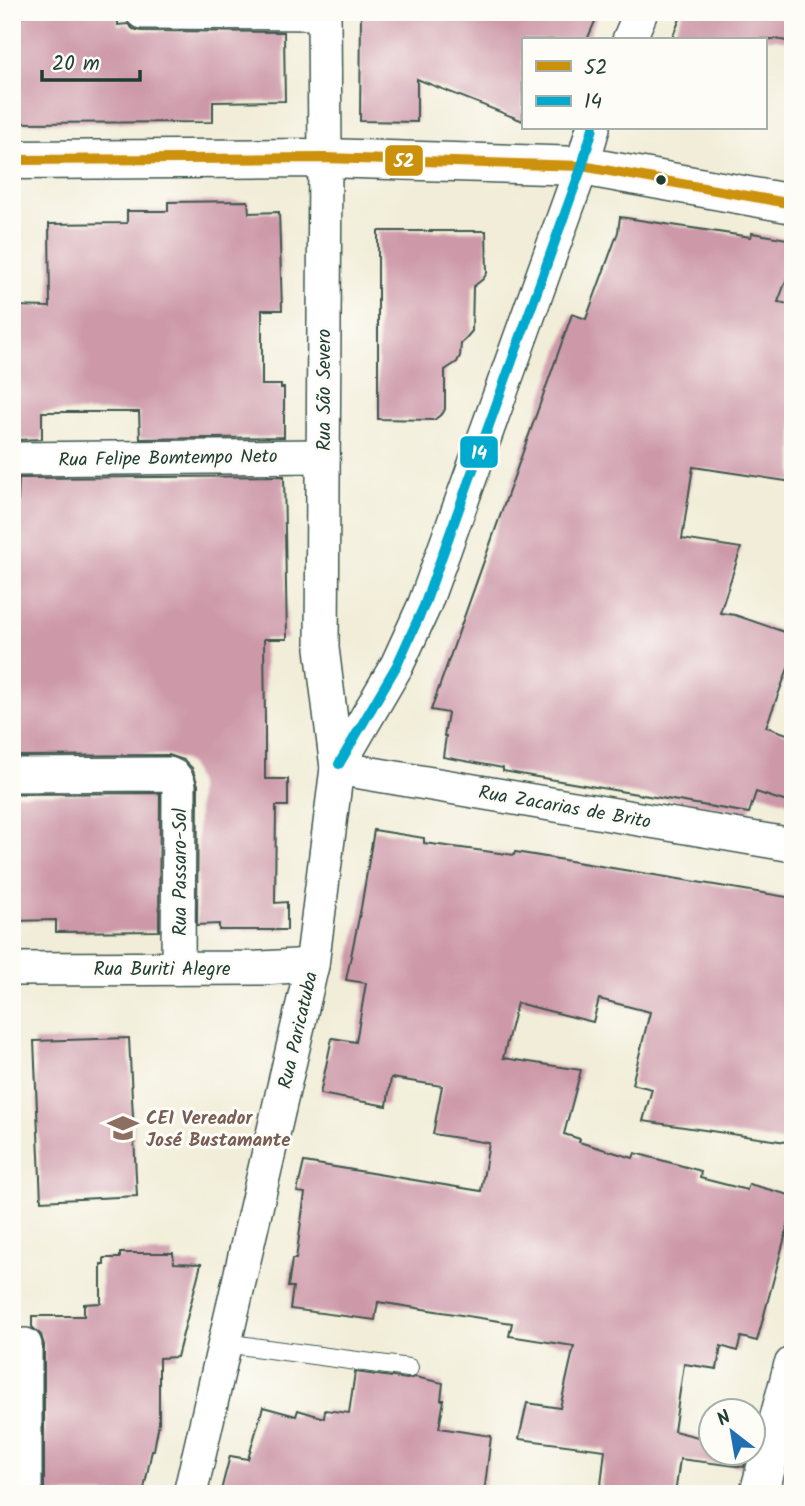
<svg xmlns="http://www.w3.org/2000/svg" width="805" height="1506" viewBox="0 0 805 1506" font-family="Kalam,sans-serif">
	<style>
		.building { fill: #cd99a9 }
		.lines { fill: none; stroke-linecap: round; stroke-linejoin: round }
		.service-casing { stroke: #3e574d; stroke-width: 20 }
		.minor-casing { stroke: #3e574d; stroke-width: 36 }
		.tertiary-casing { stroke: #3e574d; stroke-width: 41 }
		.secondary-casing { stroke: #3e574d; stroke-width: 41 }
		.service { stroke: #fff; stroke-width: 18 }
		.minor { stroke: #fff; stroke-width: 33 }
		.tertiary { stroke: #fff; stroke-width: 38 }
		.secondary { stroke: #fff; stroke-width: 38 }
		.bus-1-casing { stroke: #fdfcf7; stroke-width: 16 }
		.bus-2-casing { stroke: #fdfcf7; stroke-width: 16 }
		.bus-1 { stroke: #cc910a; stroke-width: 10 }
		.bus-2 { stroke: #00a9ce; stroke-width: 10 }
		.bus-dot { fill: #1f3d34; stroke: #fdfcf7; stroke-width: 2.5 }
		.labels { text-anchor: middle; stroke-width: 6; stroke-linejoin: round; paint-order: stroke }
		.street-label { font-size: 19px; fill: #1f3d34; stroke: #fdfcf7 }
		.education-label { font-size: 19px; font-weight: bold; fill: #785e54; stroke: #fdfcf7; text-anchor: start }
		.line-badge { stroke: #fdfcf7; stroke-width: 2.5 }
		.badge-label { font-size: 19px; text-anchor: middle; font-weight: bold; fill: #fff }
	</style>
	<rect width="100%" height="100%" fill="#fdfcf7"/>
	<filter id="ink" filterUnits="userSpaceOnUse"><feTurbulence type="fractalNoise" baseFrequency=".0143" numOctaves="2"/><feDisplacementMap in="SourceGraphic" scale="14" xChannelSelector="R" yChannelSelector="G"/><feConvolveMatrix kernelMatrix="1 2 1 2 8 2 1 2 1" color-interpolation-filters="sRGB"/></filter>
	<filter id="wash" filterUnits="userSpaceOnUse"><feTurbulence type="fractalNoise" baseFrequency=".00686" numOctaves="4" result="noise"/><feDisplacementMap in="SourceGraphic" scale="28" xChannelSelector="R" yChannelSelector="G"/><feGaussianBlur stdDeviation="1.57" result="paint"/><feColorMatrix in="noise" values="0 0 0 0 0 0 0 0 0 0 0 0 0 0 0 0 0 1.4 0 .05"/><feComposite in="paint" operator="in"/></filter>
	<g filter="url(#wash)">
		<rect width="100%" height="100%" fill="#f1edd8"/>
		<g id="blocks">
			<g class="building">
				<path d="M12 12H118V25L128 24 133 29 142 31 284 32 285 101 213 102V122L12 123Z"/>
				<path d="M361 12H599L587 40H523V121L417 79V122L360 121Z"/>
				<path d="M683 12H762L793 17V42L775 39 671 40Z"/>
				<path d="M248 201 249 213 279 212 282 310H262V385H281V388H284V437L140 439 139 412H42V439L17 440V407H12V306L50 307 49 224 127 223V211H168V202Z"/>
				<path d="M620 217 751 237 752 233 793 240V262L778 302 793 305V482L693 467 682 539 741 548 720 613 735 615 793 635V655L766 727 793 736V804L756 792 749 813 531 776 503 771V768L443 757 446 736H444L448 713 431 710 572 314 586 319 618 232Z"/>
				<path d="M378 231H486L487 273 483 279 473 287 472 331 461 344 460 356 457 362 445 370V409L443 413 434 420 378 419Z"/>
				<path d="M284 476 287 639H264L265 723V779H288V806H276L275 903 287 902V930H219V924L197 925 198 785 192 768 184 760 169 755 12 756V500L18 501 19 478Z"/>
				<path d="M160 793 159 931 56 932V920L12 921V794Z"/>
				<path d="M374 830 424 838V843L514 855 515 852 793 898V1143L643 1121 652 1089 632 1084 650 1012 599 999 593 1022 517 1003 503 1058 581 1070 564 1134 580 1139 579 1142 633 1158 635 1153 701 1171 700 1178 747 1190 749 1184 793 1196V1207L757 1341 741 1337 737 1351 721 1346 717 1369 684 1364 674 1431 710 1440V1453H747L744 1467 680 1459 675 1494H600L605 1450 519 1439 527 1403 560 1408 574 1346 509 1336 512 1323 378 1302 375 1320 290 1309 293 1287H288L292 1259H296L305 1193 297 1192 304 1162 481 1191 489 1143 433 1134 442 1086 391 1078 387 1106 320 1094 332 1038 356 1042 366 983 346 980 361 908Z"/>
				<path d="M129 1038 137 1196 41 1201 34 1041Z"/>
				<path d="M120 1253H173L174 1263 201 1264 177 1357 159 1358V1423L154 1450H152L143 1494H44V1345L41 1335 32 1327V1316H84V1304L101 1303V1264H104V1258H120Z"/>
				<path d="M355 1372 407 1379 415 1377 443 1383 441 1400H444L439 1428 491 1436 484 1494H220L230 1456 248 1459 263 1407 296 1416 298 1410 324 1418 325 1410 349 1413Z"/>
			</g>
		</g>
	</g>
	<g filter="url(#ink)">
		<use href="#blocks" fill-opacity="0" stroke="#3e574d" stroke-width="2"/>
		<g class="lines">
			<g class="service-casing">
				<path id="service" d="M224 1343 409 1368"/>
			</g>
			<g class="minor-casing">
				<g id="minor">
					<path d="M142 12 324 13"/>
					<path d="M629 40 641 12"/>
					<path d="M12 459 323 456"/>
					<path d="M337 768 397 665 424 606 582 166 593 128"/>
					<path d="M337 768 793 845"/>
					<path d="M12 775 169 774 175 777 179 785 178 968"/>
					<path d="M12 969 262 968 312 965"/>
					<path d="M25 1494V1345"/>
					<path d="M190 1494 312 965 337 768 322 648 325 158 324 12"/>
				</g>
			</g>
			<g class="tertiary-casing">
				<path id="tertiary" d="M759 1494 793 1366"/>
			</g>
			<g class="secondary-casing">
				<path id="secondary" d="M12 160 325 158 582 166 793 204"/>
			</g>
			<use href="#service" class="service"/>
			<use href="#minor" class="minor"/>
			<use href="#tertiary" class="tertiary"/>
			<use href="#secondary" class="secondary"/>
			<g class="bus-1-casing">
				<path id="bus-1" d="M12 160 325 158 582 166 793 204"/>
			</g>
			<g class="bus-2-casing">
				<path id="bus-2" d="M339 764 397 665 424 606 582 166 593 128"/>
			</g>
			<use href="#bus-1" class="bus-1"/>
			<use href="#bus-2" class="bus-2"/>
		</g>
	</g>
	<defs>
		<g id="school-bare" transform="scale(2.415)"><path d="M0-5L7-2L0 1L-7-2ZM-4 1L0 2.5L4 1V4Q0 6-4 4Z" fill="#8d6e63" stroke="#fdfcf7" stroke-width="2.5" paint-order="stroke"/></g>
	</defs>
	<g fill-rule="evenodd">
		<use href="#school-bare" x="123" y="1128"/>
	</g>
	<circle class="bus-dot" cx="661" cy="180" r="6"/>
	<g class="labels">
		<g class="street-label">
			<text transform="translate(323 390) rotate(-90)" y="7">Rua São Severo</text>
			<text transform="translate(168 457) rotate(-1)" y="7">Rua Felipe Bomtempo Neto</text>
			<text transform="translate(565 806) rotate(10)" y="7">Rua Zacarias de Brito</text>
			<text transform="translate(179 872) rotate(-90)" y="7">Rua Passaro-Sol</text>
			<text x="162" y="975">Rua Buriti Alegre</text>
			<text transform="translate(297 1030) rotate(-77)" y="7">Rua Paricatuba</text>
		</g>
		<g class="education-label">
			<text x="146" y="1124">CEI Vereador<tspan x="146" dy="22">José Bustamante</tspan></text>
		</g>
	</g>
	<g class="line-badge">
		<rect x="384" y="144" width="40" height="33" rx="7" fill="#cc910a"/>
		<rect x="459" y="435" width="40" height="34" rx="7" fill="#00a9ce"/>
	</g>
	<g class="badge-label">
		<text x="404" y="167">52</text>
		<text x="479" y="459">14</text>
	</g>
	<rect width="805" height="1506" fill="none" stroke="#fdfcf7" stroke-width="42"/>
	<rect x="522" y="38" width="245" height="91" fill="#fdfcf7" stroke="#a4b0a9" stroke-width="2"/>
	<rect x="536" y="61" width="35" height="10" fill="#cc910a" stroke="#a4b0a9" stroke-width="2"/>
	<text x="584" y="74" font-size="21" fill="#1f3d34">52</text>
	<rect x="536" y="96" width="35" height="10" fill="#00a9ce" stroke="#a4b0a9" stroke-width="2"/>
	<text x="584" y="108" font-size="21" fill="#1f3d34">14</text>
	<g transform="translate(732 1432) rotate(329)"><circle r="33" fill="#fdfcf7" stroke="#a4b0a9" stroke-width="2"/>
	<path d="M0-5L12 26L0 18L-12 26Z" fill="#1f6fb2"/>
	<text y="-10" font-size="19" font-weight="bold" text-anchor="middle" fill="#1f3d34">N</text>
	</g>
	<path d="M42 70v10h98v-10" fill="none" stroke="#1f3d34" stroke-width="3.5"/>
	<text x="52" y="70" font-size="21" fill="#1f3d34" stroke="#fdfcf7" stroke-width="5" paint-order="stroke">20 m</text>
</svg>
